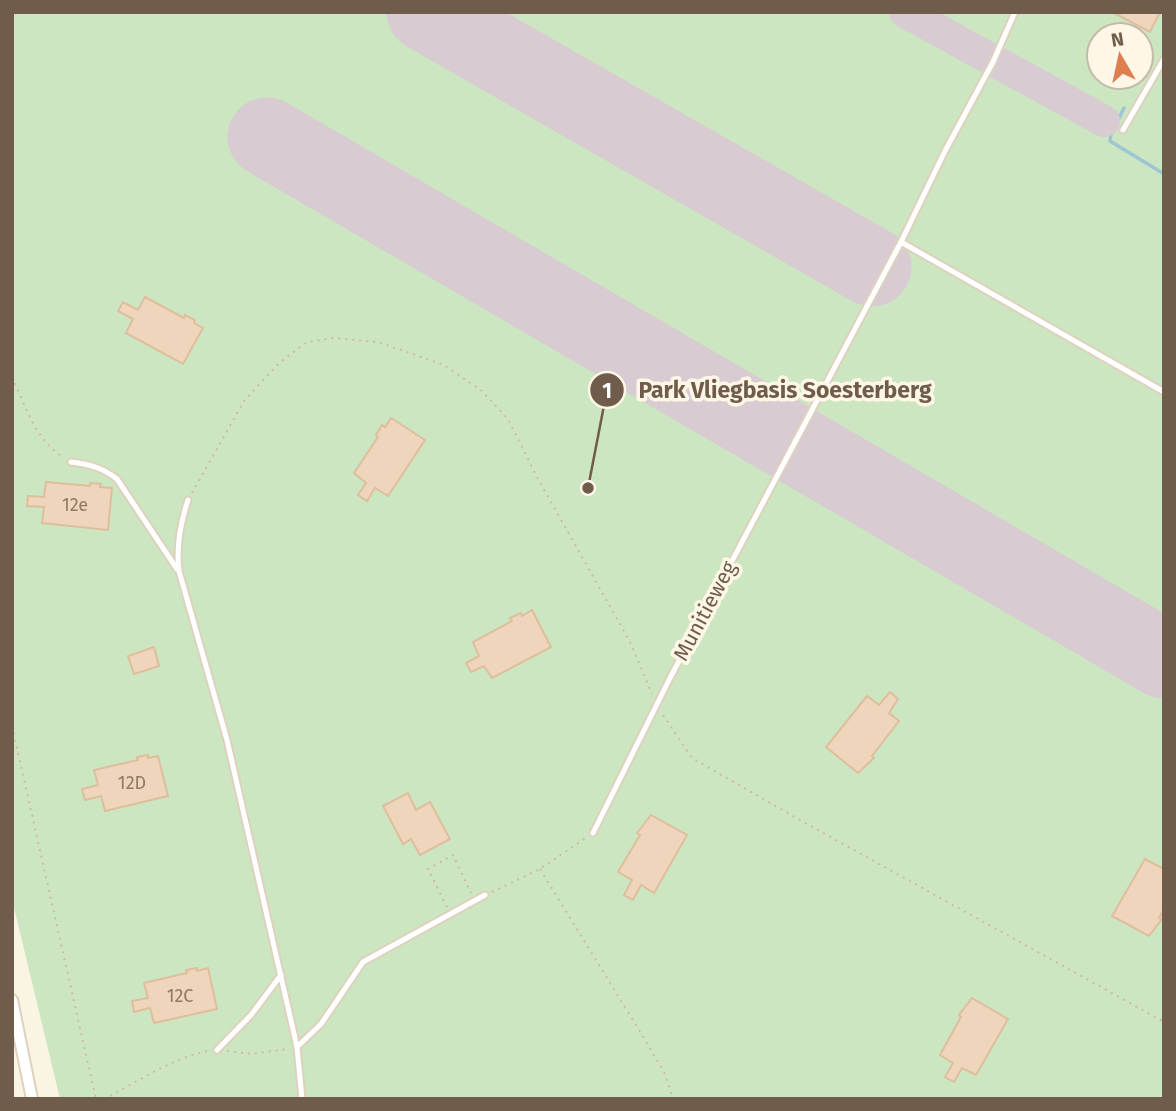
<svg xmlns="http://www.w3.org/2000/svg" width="1176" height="1111" viewBox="0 0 1176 1111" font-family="'Fira Sans',sans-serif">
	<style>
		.green { fill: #cce6c1; fill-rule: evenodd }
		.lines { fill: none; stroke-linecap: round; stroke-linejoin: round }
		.stream { stroke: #9fc5d3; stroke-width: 3.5 }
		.taxiway { stroke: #d8cbd2; stroke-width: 32 }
		.runway { stroke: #d8cbd2; stroke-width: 79 }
		.building { fill: #eed5bb; stroke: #dfbe9d; stroke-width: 2 }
		.service-casing { stroke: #ded1be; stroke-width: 9 }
		.minor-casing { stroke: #ded1be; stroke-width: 14 }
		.path { stroke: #d2b99f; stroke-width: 2; stroke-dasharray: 2 5; stroke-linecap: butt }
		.service { stroke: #fff; stroke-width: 5 }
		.minor { stroke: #fff; stroke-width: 10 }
		.labels { text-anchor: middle; stroke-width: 7; stroke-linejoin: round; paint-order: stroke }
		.number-label { font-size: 18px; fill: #907a66 }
		.street-label { font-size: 21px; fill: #705c4a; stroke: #fef7e7 }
		.leader { fill: none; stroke: #705c4a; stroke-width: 2.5 }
		.callout-dot { fill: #705c4a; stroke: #fef7e7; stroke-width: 2.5 }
		.mark-label { font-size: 21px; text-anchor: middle; font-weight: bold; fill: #fff }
		.callout-label { font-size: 23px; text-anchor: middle; font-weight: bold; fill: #705c4a; stroke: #fef7e7; stroke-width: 7; stroke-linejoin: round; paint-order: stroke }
	</style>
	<rect width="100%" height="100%" fill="#faf4e2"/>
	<path class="green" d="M12 12H1164V1099H60L12 899ZM1099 35H1141V77H1099Z"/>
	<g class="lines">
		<path class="stream" d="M1124 108 1111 134 1110 141 1164 174"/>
		<path class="taxiway" d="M905 12 1104 121"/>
		<g class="runway">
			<path d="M426 12 872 267"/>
			<path d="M267 137 1164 659"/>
		</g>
	</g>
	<g class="building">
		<path d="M1112 12H1160L1150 32Z"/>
		<path d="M145 297 184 318 185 315 195 320 194 323 203 328 183 364 126 333 133 319 118 311 123 302 138 310Z"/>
		<path d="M391 418 425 440 388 496 375 488 367 501 358 495 366 483 354 473 378 437 376 435 382 425 385 427Z"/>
		<path d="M46 482 90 486V483L101 484 100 487 112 488 108 530 42 523 44 507 27 506 28 496 44 497Z"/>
		<path d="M532 610 551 647 492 678 484 666 471 672 466 663 479 656 473 642 512 621 510 618 521 613 522 616Z"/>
		<path d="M154 647 159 666 134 674 128 656Z"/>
		<path d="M890 692 898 699 889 713 899 721 872 756 874 758 858 773 826 747 867 696 879 705Z"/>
		<path d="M148 755V758L158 756 168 796 105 811 101 796 85 800 82 789 98 785 94 770 138 760 137 757Z"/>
		<path d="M408 793 416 810 430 802 450 839 420 855 411 839 403 844 383 806Z"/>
		<path d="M651 815 687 835 654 893 641 885 633 900 624 895 632 880 618 872 640 835 637 833Z"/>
		<path d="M1145 859 1164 869V909L1159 918 1162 919 1149 936 1112 916Z"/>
		<path d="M197 968V971L208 968 217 1009 154 1023 150 1008 134 1012 132 1001 148 998 144 983 187 973 186 970Z"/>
		<path d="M972 998 1008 1019 976 1075 962 1068 954 1082 945 1077 953 1063 940 1055 961 1017 959 1015Z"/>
	</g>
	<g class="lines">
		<g class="service-casing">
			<g id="service">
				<path d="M1123 130 1164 59"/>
				<path d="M901 242 1164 392"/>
				<path d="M71 462C89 464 103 468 117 479L177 569"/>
				<path d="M188 500C180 524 176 547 179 571L227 740 297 1047 302 1099"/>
				<path d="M593 833 670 678 901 242 945 151 993 62 1015 12"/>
				<path d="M297 1047 321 1024 363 962 485 895"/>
				<path d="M217 1050 251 1015 281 975"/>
			</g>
		</g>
		<g class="minor-casing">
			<path id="minor" d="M12 1000 32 1099"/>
		</g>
		<g class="path">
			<path d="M12 377C25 405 36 441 63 457"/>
			<path d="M192 493 244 401 279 363 307 342 334 338 378 342 444 365 482 391 508 419 538 479 630 642 652 694"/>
			<path d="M663 715 692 758 798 819 1164 1022"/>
			<path d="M12 726 96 1099"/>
			<path d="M540 869 644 1038 665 1074 673 1099"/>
			<path d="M492 892 540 869 587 837"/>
			<path d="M447 907 428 869 453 855 471 893"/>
			<path d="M227 1051 251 1054 288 1049"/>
			<path d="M104 1099C138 1082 171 1058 208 1051"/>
		</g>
		<use href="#service" class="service"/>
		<use href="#minor" class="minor"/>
	</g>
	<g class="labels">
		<g class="number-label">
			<text x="75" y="511">12e</text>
			<text x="132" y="789">12D</text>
			<text x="180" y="1002">12C</text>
		</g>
		<g class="street-label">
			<text transform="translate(705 611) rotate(-62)" y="7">Munitieweg</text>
		</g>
	</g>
	<path class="leader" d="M588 488L607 390"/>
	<g class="callout-dot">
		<circle cx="588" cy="488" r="7"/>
		<circle cx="607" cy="390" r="18"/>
	</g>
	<g class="mark-label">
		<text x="607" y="398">1</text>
	</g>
	<g class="callout-label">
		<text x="785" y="398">Park Vliegbasis Soesterberg</text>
	</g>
	<rect width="1176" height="1111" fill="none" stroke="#705c4a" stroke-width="28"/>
	<g transform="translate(1120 56) rotate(351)"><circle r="33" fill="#fef7e7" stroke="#c5b9a8" stroke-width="2"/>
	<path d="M0-5L12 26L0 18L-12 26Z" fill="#dd7f4e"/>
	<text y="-10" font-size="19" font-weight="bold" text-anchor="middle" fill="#705c4a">N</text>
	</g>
</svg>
